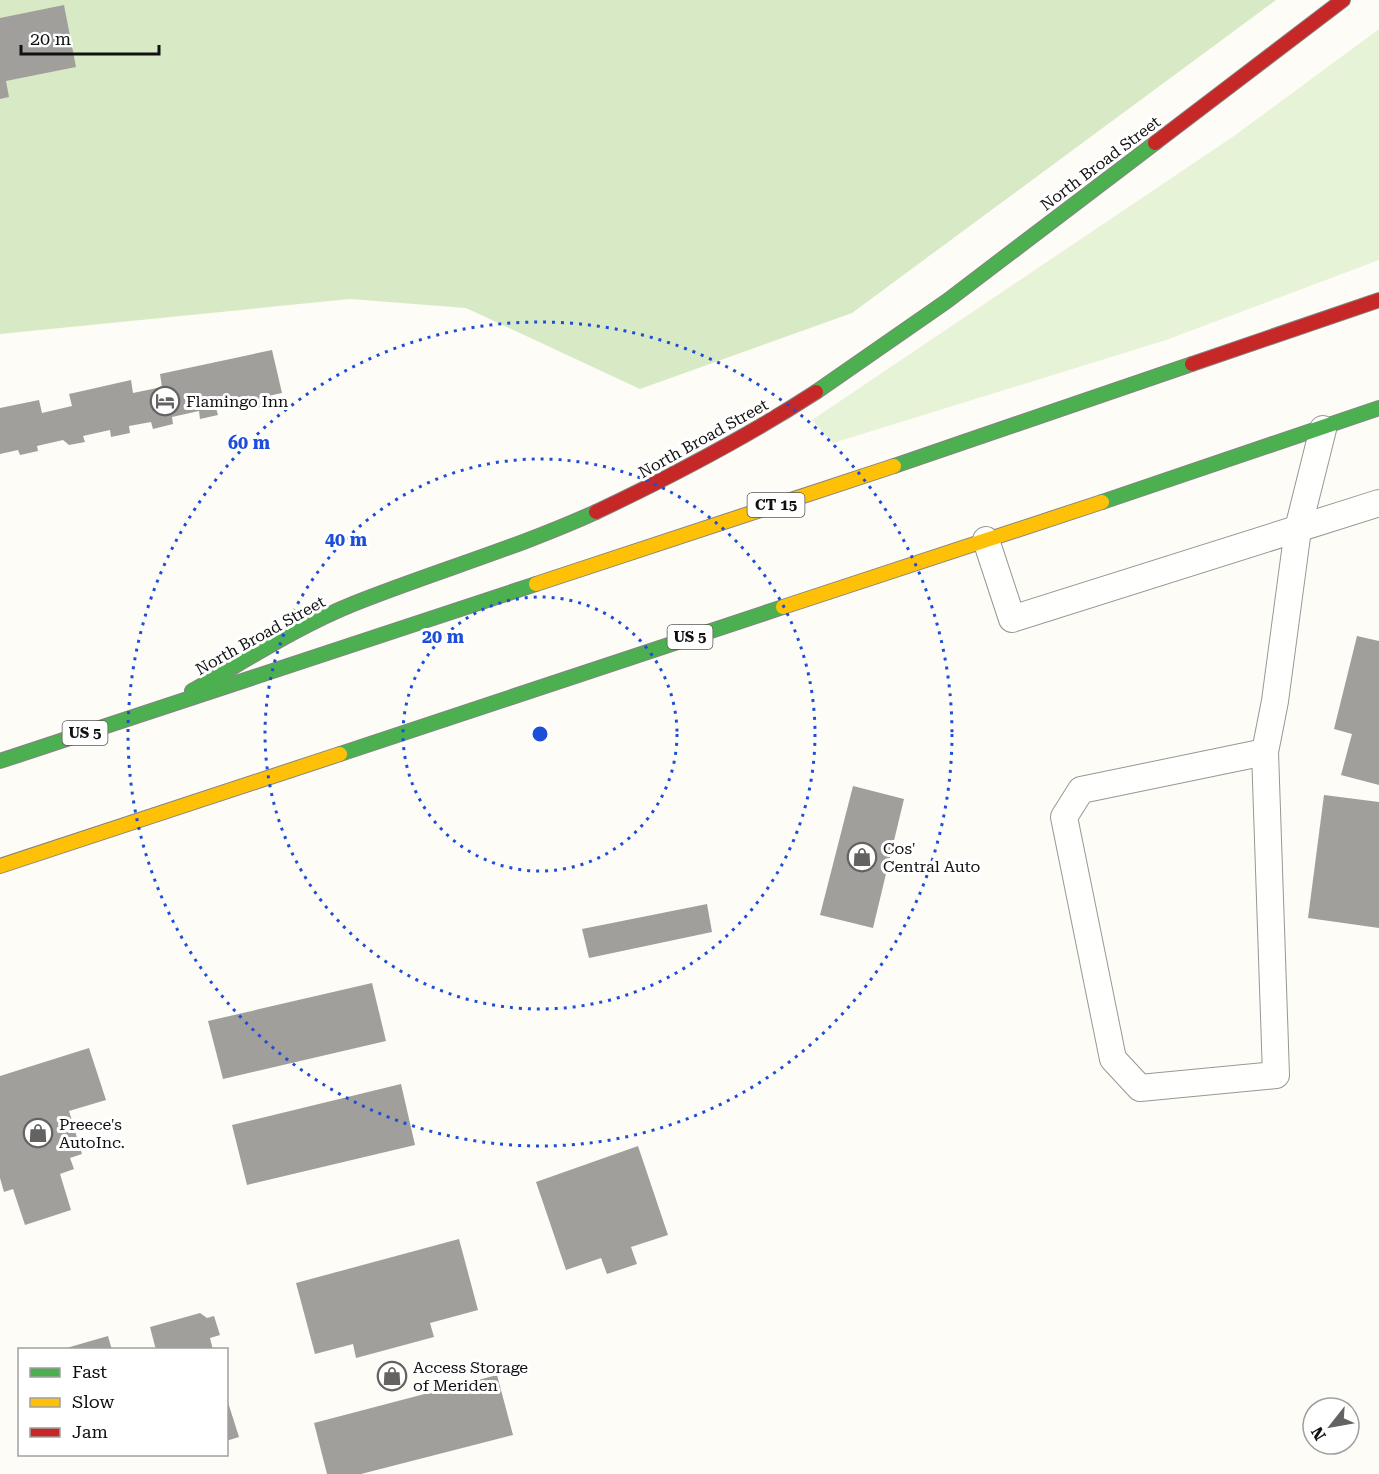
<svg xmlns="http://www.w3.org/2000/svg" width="1379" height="1474" viewBox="0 0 1379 1474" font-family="'Roboto Serif',serif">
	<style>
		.green { fill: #e7f3d7 }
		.forest { fill: #d8eac5 }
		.building { fill: #a19f9c }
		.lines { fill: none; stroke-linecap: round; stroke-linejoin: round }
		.lane-casing { stroke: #979795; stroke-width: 28 }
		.fast-casing { stroke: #858482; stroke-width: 16 }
		.slow-casing { stroke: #858482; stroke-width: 16 }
		.jam-casing { stroke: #858482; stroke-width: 16 }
		.lane { stroke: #fffffe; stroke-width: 26 }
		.fast { stroke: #4caf50; stroke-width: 14 }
		.slow { stroke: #ffc107; stroke-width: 14 }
		.jam { stroke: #c62828; stroke-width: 14 }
		.ring { fill: none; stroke: #1d4ed8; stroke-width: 3; stroke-dasharray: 3 6 }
		.labels { text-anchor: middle; stroke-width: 6; stroke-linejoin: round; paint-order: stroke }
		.shield { fill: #fff; stroke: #585858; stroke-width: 1.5 }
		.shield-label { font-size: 15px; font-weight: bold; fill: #111 }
		.street-label { font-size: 16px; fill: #111; stroke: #fff }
		.poi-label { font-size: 16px; fill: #111; stroke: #fff; text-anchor: start }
		.centre { fill: #1d4ed8; stroke: #fff; stroke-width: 3 }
		.ring-label { font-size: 18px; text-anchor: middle; font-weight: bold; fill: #1d4ed8; stroke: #fff; stroke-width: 6; stroke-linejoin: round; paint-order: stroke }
	</style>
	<rect width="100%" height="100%" fill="#fdfcf7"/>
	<path class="green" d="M1379 29V260L1166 340 833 443 812 420 1234 136Z"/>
	<path class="forest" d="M0 0H1276L852 313 640 389 466 308 350 299 0 334Z"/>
	<g class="building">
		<path d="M64 5 76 67 6 81 9 97 0 99V18Z"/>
		<path d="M272 350 282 393 259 398 261 407 242 411 240 403 216 408 218 415 200 419 199 411 172 417 173 424 153 429 151 422 129 426 130 433 111 437 110 430 83 436 85 442 69 445 63 440 37 446 38 451 20 455 18 450 0 454V408L39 400 42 413 72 406 69 394 131 380 133 393 162 387 160 374Z"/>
		<path d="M1357 636 1379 641V785L1341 775 1352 734 1334 729Z"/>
		<path d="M853 786 904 799 873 928 820 915Z"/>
		<path d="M1324 795 1379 802V928L1308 918Z"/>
		<path d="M707 904 712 932 589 958 582 929Z"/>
		<path d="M372 983 386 1041 223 1079 208 1021Z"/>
		<path d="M89 1048 106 1100 69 1111 82 1154 70 1158 74 1169 60 1174 71 1210 25 1225 13 1189 4 1192 0 1178V1076Z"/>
		<path d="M401 1084 415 1145 247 1185 232 1125Z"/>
		<path d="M638 1146 668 1235 631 1247 637 1264 607 1274 601 1258 566 1270 536 1182Z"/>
		<path d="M459 1239 478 1310 430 1323 434 1337 356 1358 353 1344 315 1354 296 1283Z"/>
		<path d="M200 1313 207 1318 214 1316 220 1335 210 1338 213 1350H156L150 1327Z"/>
		<path d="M108 1336 112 1350H63V1349Z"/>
		<path d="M497 1375 513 1435 361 1474H327L314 1423Z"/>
		<path d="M226 1396 239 1437 226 1441Z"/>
	</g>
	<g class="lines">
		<g class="lane-casing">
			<g id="lane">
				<path d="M986 540 1012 619 1379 503"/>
				<path d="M1265 752 1276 1075 1140 1088 1113 1059 1064 817 1081 790 1265 752 1275 701 1298 529 1323 429"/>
			</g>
		</g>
		<g class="fast-casing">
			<g id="fast">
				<path d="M816 392 947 301 1155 143"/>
				<path d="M894 466 1192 364"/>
				<path d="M1102 502 1379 408"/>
				<path d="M192 691C245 661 296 627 353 604 433 572 517 548 596 512"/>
				<path d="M340 754 783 607"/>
				<path d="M0 761 536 584"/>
			</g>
		</g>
		<g class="slow-casing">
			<g id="slow">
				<path d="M536 584 894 466"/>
				<path d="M783 607 1102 502"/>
				<path d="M0 866 340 754"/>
			</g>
		</g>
		<g class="jam-casing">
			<g id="jam">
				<path d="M1155 143 1343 0"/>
				<path d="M1192 364 1379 300"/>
				<path d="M596 512C672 476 745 438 816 392"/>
			</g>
		</g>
		<use href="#lane" class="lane"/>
		<use href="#fast" class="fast"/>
		<use href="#slow" class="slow"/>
		<use href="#jam" class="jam"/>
	</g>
	<g class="ring">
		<circle cx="540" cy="734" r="137"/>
		<circle cx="540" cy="734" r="275"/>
		<circle cx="540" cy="734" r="412"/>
	</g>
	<defs>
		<g id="hotel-ring" transform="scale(1.5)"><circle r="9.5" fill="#fff" stroke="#646362" stroke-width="1.5"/><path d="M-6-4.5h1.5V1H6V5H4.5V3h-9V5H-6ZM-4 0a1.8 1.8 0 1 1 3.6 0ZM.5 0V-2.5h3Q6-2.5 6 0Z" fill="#646362"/></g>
		<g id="shop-ring" transform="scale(1.5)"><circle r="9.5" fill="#fff" stroke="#646362" stroke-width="1.5"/><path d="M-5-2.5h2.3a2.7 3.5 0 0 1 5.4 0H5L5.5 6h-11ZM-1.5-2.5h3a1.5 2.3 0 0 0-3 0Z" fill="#646362"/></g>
	</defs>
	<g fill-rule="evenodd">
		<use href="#hotel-ring" x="165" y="401"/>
		<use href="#shop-ring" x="862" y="857"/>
		<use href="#shop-ring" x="38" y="1133"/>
		<use href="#shop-ring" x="392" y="1376"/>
	</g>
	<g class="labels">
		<g class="shield">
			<rect x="747.5" y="493" width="57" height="24" rx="4.5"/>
			<rect x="667.5" y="625" width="45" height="24" rx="4.5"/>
			<rect x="62.5" y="721" width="45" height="24" rx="4.5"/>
		</g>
		<g class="shield-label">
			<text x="776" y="510">CT 15</text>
			<text x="690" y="642">US 5</text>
			<text x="85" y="738">US 5</text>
		</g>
		<g class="street-label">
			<text transform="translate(1100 163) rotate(-37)" y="6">North Broad Street</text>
			<text transform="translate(703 438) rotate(-29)" y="6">North Broad Street</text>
			<text transform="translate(260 635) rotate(-29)" y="6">North Broad Street</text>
		</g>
		<g class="poi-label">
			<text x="186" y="407">Flamingo Inn</text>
			<text x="883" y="854">Cos'<tspan x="883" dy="18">Central Auto</tspan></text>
			<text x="59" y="1130">Preece's<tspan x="59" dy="18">AutoInc.</tspan></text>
			<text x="413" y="1373">Access Storage<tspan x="413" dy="18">of Meriden</tspan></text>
		</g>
	</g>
	<circle cx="540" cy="734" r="9" class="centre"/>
	<g class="ring-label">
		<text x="249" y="449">60 m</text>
		<text x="346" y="546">40 m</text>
		<text x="443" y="643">20 m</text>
	</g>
	<rect x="18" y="1348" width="210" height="108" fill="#ffffff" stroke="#a0a0a0" stroke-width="1.5"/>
	<rect x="30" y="1368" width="30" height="9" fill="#4caf50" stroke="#a0a0a0" stroke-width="1.5"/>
	<text x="72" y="1378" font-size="18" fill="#111111">Fast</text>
	<rect x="30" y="1398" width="30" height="9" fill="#ffc107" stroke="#a0a0a0" stroke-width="1.5"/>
	<text x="72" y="1408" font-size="18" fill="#111111">Slow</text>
	<rect x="30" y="1428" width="30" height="9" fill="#c62828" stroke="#a0a0a0" stroke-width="1.5"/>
	<text x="72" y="1438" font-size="18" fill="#111111">Jam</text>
	<g transform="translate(1331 1426) rotate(239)"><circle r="28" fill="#ffffff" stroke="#a0a0a0" stroke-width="1.5"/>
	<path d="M0-4.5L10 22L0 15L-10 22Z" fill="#646362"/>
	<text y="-9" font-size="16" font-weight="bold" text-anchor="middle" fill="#111111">N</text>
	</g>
	<path d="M21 45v9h138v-9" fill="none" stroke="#111111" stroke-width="3"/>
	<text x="30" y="45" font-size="18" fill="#111111" stroke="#ffffff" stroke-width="4.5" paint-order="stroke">20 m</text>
</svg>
